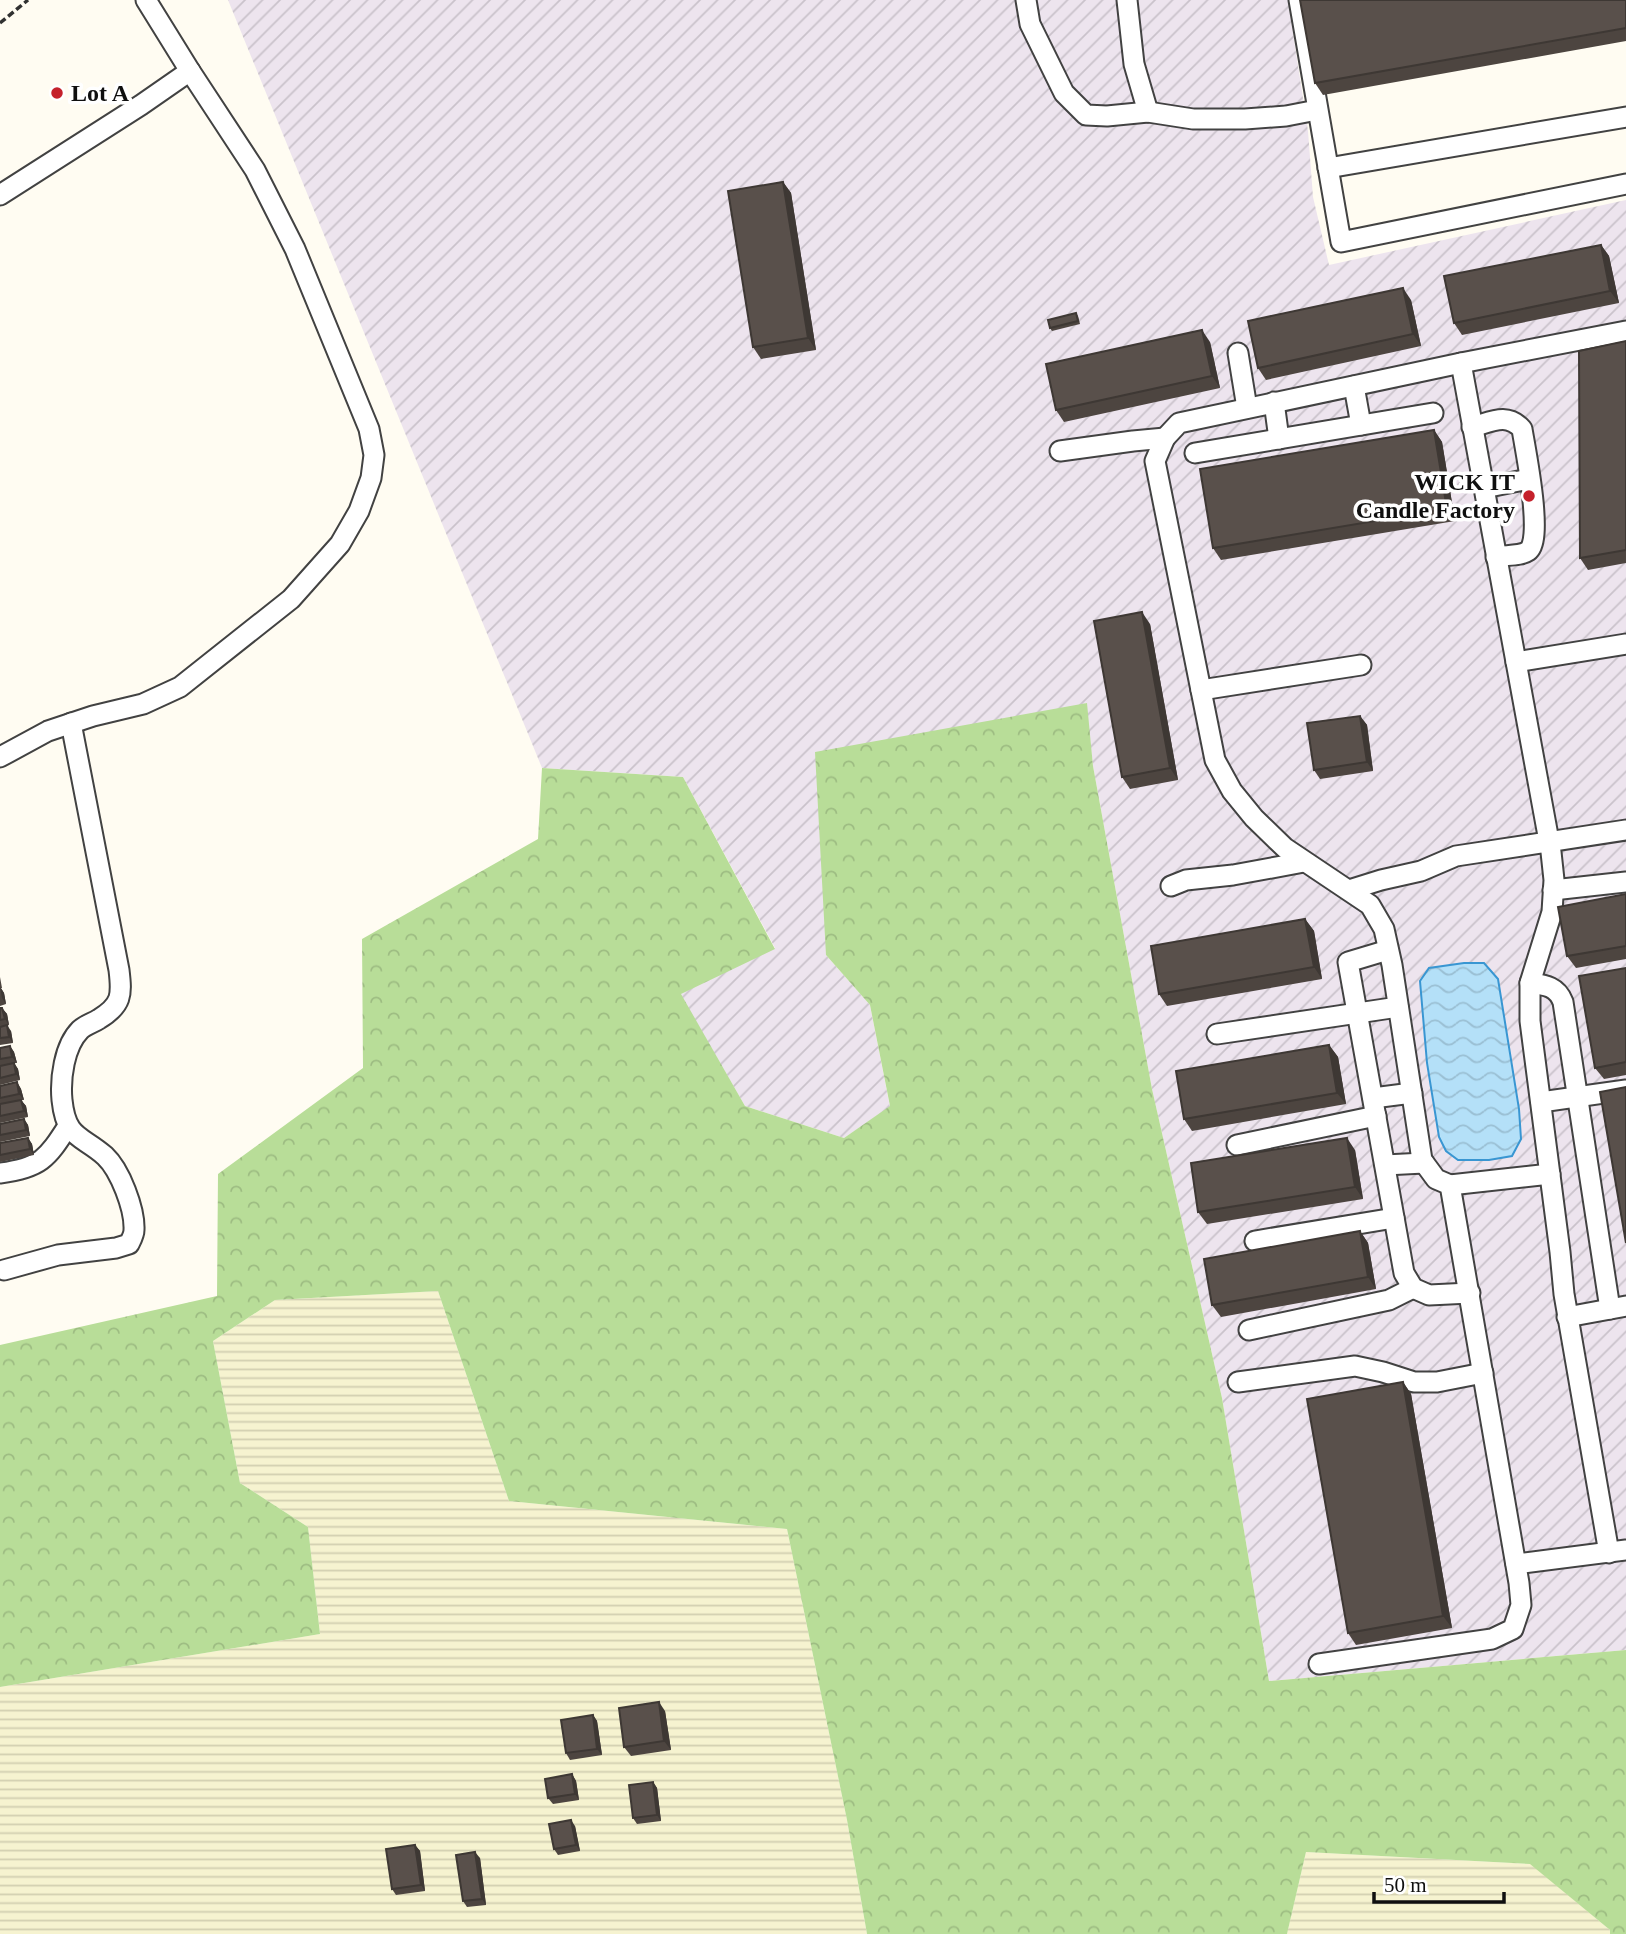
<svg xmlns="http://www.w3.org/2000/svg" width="1626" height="1934" viewBox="0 0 1626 1934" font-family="Georgia,serif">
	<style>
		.industrial { fill: url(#industrial-furrows) }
		.farmland { fill: url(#farmland-rules) }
		.forest { fill: url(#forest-crowns) }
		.water { fill: url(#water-waves); stroke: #3996d2; stroke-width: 2 }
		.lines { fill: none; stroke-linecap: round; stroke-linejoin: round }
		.minor-casing { stroke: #424242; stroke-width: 23 }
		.path { stroke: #313131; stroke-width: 3.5; stroke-dasharray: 7 3.5; stroke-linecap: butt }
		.minor { stroke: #fff; stroke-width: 19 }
		.wall { fill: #4d4540 }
		.shaded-wall { fill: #3e3834 }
		.building { fill: #59504b; stroke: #3e3834; stroke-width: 2 }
		.poi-dot { fill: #c5212b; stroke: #fff; stroke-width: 2.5 }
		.labels { text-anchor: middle; stroke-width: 7; stroke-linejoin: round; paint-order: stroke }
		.poi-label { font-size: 24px; font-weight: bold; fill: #0f0f0f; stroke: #fff; text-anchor: start }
	</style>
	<defs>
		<pattern id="industrial-furrows" width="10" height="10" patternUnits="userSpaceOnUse" patternTransform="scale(1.75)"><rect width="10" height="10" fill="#ede4ee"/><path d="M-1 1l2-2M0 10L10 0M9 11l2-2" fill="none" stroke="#cac2cb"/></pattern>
		<pattern id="farmland-rules" width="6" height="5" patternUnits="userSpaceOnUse" patternTransform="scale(1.75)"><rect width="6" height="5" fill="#f6f3d0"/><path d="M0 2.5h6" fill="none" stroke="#d2cfb1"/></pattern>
		<pattern id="forest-crowns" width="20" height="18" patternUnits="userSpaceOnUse" patternTransform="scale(1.75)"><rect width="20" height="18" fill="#b8dd98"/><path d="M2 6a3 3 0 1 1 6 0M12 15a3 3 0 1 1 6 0" fill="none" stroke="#9dbc82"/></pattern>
		<pattern id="water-waves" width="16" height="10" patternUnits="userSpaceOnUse" patternTransform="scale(1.75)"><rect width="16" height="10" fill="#b4e0f8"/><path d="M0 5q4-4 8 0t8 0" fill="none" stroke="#9abfd3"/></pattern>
	</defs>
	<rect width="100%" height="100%" fill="#fffcf2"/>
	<path class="industrial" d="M228 0H1288L1308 131 1313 197 1329 265 1626 200V1650L1269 1681 1222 1398 1152 1089 1093 766 1086 703 826 955 870 1005 890 1107 844 1138 745 1106 680 994 775 948 683 777 542 768Z"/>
	<g class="farmland">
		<path d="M438 1291 509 1501 787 1529 847 1820 867 1934H0V1687L320 1634 308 1527 240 1483 213 1341 275 1300Z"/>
		<path d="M1306 1852 1531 1864 1610 1930V1934H1287Z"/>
	</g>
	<path class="forest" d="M1087 703 1093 766 1152 1089 1222 1398 1269 1681 1626 1650V1934H1610V1930L1530 1864 1306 1852 1287 1934H867L847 1820 787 1529 509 1501 438 1291 275 1300 213 1341 240 1483 308 1527 320 1634 0 1687V1345L217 1296 218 1174 363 1068 362 939 538 839 542 768 683 777 775 949 681 994 745 1106 844 1138 890 1106 870 1005 826 955 815 752Z"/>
	<path class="water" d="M1464 963H1484L1498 979 1519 1109 1521 1139 1512 1156 1489 1160H1458L1446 1151 1439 1137 1427 1063 1420 981 1429 968Z"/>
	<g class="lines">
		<g class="minor-casing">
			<g id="minor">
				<path d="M1026 0 1030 24 1064 93 1086 115 1107 116 1148 112 1193 119H1245L1286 116 1317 110"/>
				<path d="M1127 0 1134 64 1148 112"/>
				<path d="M1299 0 1341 242 1626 184"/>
				<path d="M1328 168 1626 117"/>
				<path d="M0 195 141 105 190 71 146 0"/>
				<path d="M1238 353 1247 408"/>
				<path d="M1461 363 1551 852 1554 880 1552 912 1530 983V1021L1560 1252 1564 1294 1609 1553"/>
				<path d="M1354 386 1361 425"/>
				<path d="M1274 402 1279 439"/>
				<path d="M1472 427C1491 422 1507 412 1522 429 1525 448 1544 540 1528 551 1521 556 1505 555 1496 557"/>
				<path d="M1060 451 1133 441 1165 438"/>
				<path d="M1195 453 1433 413"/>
				<path d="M1484 488 1529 479"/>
				<path d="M1516 662 1626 644"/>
				<path d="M1201 690 1361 665"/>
				<path d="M0 757 48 731 93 716 143 704 180 687 291 599 340 544 359 511 371 478 374 455 369 429 295 249 255 170 190 71"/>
				<path d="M1171 886 1186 880 1233 875 1304 862"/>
				<path d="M1349 890 1381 880 1421 871 1456 856 1626 830"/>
				<path d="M1553 890 1626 882"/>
				<path d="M1388 950 1348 962 1404 1273 1413 1288 1429 1295 1470 1293"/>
				<path d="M1530 983C1545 985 1557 986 1563 1002L1610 1309"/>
				<path d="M1217 1034 1398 1007"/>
				<path d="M1373 1098 1412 1093"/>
				<path d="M1541 1102 1626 1090"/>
				<path d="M1237 1145 1376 1116"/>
				<path d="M1385 1165 1424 1163"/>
				<path d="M0 1173C40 1168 47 1159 68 1126"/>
				<path d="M1450 1185 1550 1174"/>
				<path d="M1255 1241 1394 1218"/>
				<path d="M4 1270 58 1255 116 1248 129 1244C131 1240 134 1235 134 1230 135 1209 120 1170 105 1156 81 1135 66 1139 62 1100 60 1079 64 1046 80 1030 85 1025 93 1023 99 1019 122 1005 122 995 119 970L71 723"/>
				<path d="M1567 1317 1626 1306"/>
				<path d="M1249 1330 1389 1300 1413 1288"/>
				<path d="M1238 1382 1355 1366 1383 1372 1414 1382H1437L1483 1373"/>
				<path d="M1516 1564 1626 1550"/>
				<path d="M1319 1664 1492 1639 1513 1629 1521 1605 1519 1583 1450 1185 1436 1179 1422 1160 1392 965 1384 929 1370 905 1285 848 1254 818 1232 791 1215 760 1155 461 1165 438 1179 423 1461 363 1626 331"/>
			</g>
		</g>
		<path class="path" d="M0 23 28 0"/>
		<use href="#minor" class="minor"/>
	</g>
	<g class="wall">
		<path d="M1626 0V41L1323 95 1315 83Z"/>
		<path d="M783 182 791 193 816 350 761 359 753 347Z"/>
		<path d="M1601 245 1609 256 1619 303 1462 335 1454 323Z"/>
		<path d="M1411 300 1421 346 1266 380 1258 368Z"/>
		<path d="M1076 313 1078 316 1080 324 1052 331 1050 328Z"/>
		<path d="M1626 341V563L1588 570 1580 558Z"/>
		<path d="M1210 342 1220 388 1064 422 1056 410Z"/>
		<path d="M1434 430 1442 442 1455 521 1221 560 1213 548Z"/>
		<path d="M1150 624 1178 780 1130 789 1122 777Z"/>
		<path d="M1360 716 1367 725 1373 771 1320 779 1314 770Z"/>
		<path d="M1626 894V959L1576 968 1567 956Z"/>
		<path d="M1305 919 1314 931 1322 979 1167 1006 1159 994Z"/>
		<path d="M1626 968V1075L1604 1079 1595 1068Z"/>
		<path d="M0 977 2 988H1L4 993 6 1004 0 1006Z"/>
		<path d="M0 1008H2L7 1014 9 1025 0 1027Z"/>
		<path d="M0 1027 11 1031 13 1043 0 1045Z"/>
		<path d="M1329 1045 1338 1057 1346 1104 1192 1131 1184 1119Z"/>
		<path d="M10 1046 14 1052 17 1063H14L18 1069 20 1080 0 1085V1048Z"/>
		<path d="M17 1082 21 1089 24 1100H21L26 1106 28 1117 0 1123V1086Z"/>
		<path d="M24 1119 28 1125 30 1136 0 1142V1124Z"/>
		<path d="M28 1138 32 1144 34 1155 0 1162V1143Z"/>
		<path d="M1355 1150 1363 1199 1207 1224 1198 1212Z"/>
		<path d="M1360 1231 1368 1243 1376 1289 1221 1317 1212 1305Z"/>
		<path d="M1403 1382 1411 1394 1452 1628 1356 1645 1348 1633Z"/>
		<path d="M665 1711 671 1750 631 1756 624 1747Z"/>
		<path d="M593 1715 597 1721 602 1755 570 1760 566 1753Z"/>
		<path d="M572 1774 576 1781 579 1800 553 1804 548 1798Z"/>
		<path d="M653 1782 657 1788 661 1821 637 1824 633 1818Z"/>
		<path d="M575 1826 580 1851 558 1855 554 1849Z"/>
		<path d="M415 1845 420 1851 425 1891 396 1895 392 1889Z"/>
		<path d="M480 1858 486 1905 467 1907 463 1901Z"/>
	</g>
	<g class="shaded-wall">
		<path d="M783 182 791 193 816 350 808 338Z"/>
		<path d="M1601 245 1609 256 1619 303 1610 291Z"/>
		<path d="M1403 288 1411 300 1421 346 1413 334Z"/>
		<path d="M1202 330 1210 342 1220 388 1212 376Z"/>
		<path d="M1434 430 1442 442 1455 521 1447 509Z"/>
		<path d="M1142 612 1150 624 1178 780 1170 768Z"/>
		<path d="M1360 716 1367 725 1373 771 1367 762Z"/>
		<path d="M1305 919 1314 931 1322 979 1314 967Z"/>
		<path d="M0 987 4 993 6 1004 2 998Z"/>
		<path d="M2 1008 7 1014 9 1025 5 1019Z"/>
		<path d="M7 1025 11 1031 13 1043 9 1037Z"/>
		<path d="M1329 1045 1338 1057 1346 1104 1337 1093Z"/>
		<path d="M10 1046 14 1052 17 1063 12 1057Z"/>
		<path d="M14 1063 18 1069 20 1080 16 1074Z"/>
		<path d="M17 1082 21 1089 24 1100 19 1094Z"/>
		<path d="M21 1100 26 1106 28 1117 24 1111Z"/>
		<path d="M24 1119 28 1125 30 1136 26 1130Z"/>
		<path d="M28 1138 32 1144 34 1155 30 1149Z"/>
		<path d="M1347 1138 1355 1150 1363 1199 1355 1187Z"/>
		<path d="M1360 1231 1368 1243 1376 1289 1368 1277Z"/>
		<path d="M1403 1382 1411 1394 1452 1628 1443 1616Z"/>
		<path d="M659 1702 665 1711 671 1750 664 1741Z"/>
		<path d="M593 1715 597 1721 602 1755 597 1749Z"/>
		<path d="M572 1774 576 1781 579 1800 575 1794Z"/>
		<path d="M653 1782 657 1788 661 1821 657 1815Z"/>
		<path d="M571 1820 575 1826 580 1851 576 1845Z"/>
		<path d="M415 1845 420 1851 425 1891 421 1885Z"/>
		<path d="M475 1852 480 1858 486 1905 482 1899Z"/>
	</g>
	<g class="building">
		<path d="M1300 0H1626V28L1315 83Z"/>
		<path d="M783 182 808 338 753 347 728 191Z"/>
		<path d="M1601 245 1610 291 1454 323 1444 276Z"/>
		<path d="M1403 288 1413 334 1258 368 1248 321Z"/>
		<path d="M1076 313 1078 321 1050 328 1048 320Z"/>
		<path d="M1202 330 1212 376 1056 410 1046 364Z"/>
		<path d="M1626 341V550L1580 558 1579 351Z"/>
		<path d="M1434 430 1447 509 1213 548 1200 469Z"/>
		<path d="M1142 612 1170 768 1122 777 1094 621Z"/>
		<path d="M1360 716 1367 762 1314 770 1307 723Z"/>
		<path d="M1626 894V946L1567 956 1558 907Z"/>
		<path d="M1305 919 1314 967 1159 994 1151 946Z"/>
		<path d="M1626 968V1062L1595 1068 1579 976Z"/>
		<path d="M0 1008H2L5 1019 0 1020Z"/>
		<path d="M7 1025 9 1037 0 1038V1027Z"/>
		<path d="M1329 1045 1337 1093 1184 1119 1176 1071Z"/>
		<path d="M10 1046 12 1057 0 1059V1048Z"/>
		<path d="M14 1063 16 1074 0 1078V1066Z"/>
		<path d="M17 1082 19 1094 0 1098V1086Z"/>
		<path d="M1626 1087V1243L1600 1092Z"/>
		<path d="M21 1100 24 1111 0 1116V1104Z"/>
		<path d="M24 1119 26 1130 0 1135V1124Z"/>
		<path d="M28 1138 30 1149 0 1155V1143Z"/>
		<path d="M1347 1138 1355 1187 1198 1212 1191 1163Z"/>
		<path d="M1360 1231 1368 1277 1212 1305 1204 1259Z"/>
		<path d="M1403 1382 1443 1616 1348 1633 1307 1399Z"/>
		<path d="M659 1702 664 1741 624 1747 619 1708Z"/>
		<path d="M593 1715 597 1749 566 1753 561 1720Z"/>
		<path d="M572 1774 575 1794 548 1798 545 1779Z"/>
		<path d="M653 1782 657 1815 633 1818 629 1785Z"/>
		<path d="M571 1820 576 1845 554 1849 549 1824Z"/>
		<path d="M415 1845 421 1885 392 1889 386 1849Z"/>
		<path d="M475 1852 482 1899 463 1901 456 1855Z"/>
	</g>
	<g class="poi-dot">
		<circle cx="57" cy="93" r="7"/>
		<circle cx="1529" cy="496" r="7"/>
	</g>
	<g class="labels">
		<g class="poi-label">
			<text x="71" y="101">Lot A</text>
			<text x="1515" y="490" text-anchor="end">WICK IT<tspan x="1515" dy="28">Candle Factory</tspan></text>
		</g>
	</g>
	<path d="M1374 1892v10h130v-10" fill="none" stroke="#0f0f0f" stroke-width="3.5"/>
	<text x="1384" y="1892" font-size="21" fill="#0f0f0f" stroke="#ffffff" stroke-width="5" paint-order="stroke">50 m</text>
</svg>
